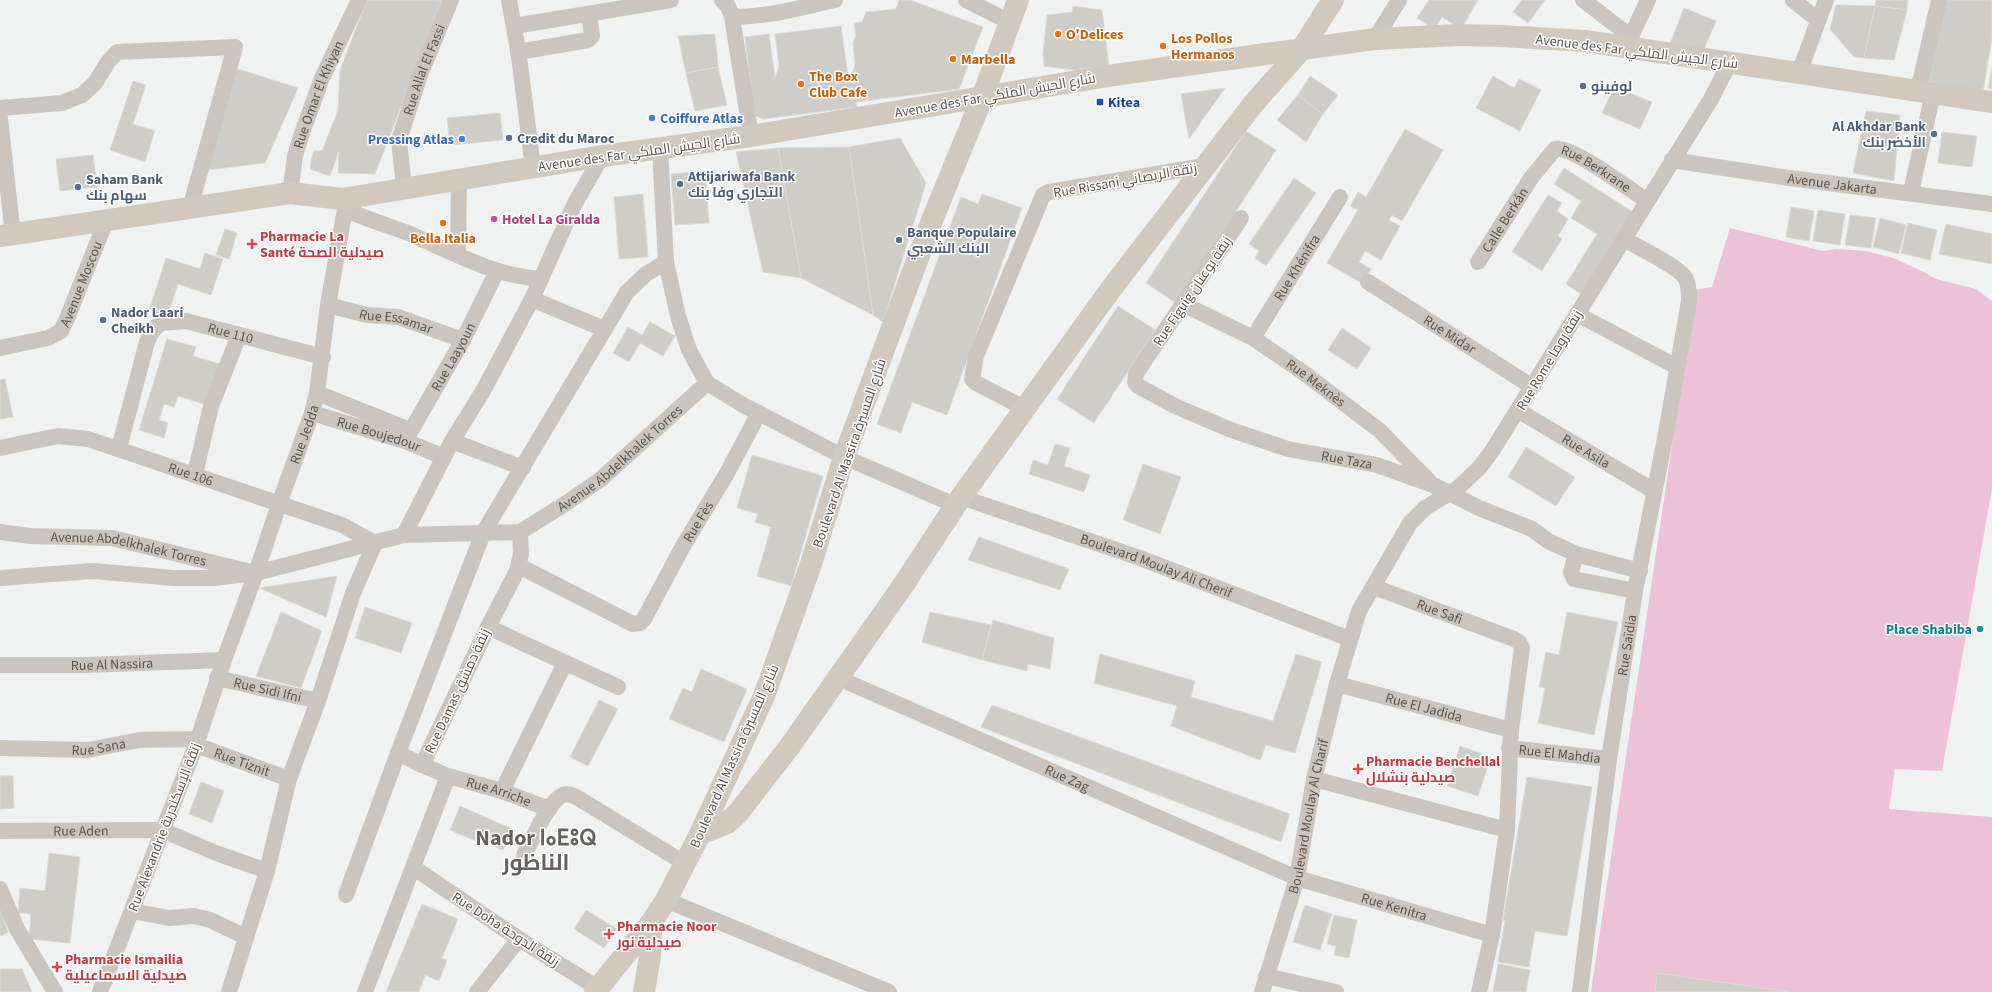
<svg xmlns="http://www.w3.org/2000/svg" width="1992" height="992" viewBox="0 0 1992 992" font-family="'Source Sans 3',Cairo,'Noto Sans Tifinagh',sans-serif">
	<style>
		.green { fill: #edc2d9 }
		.building { fill: #cfcdc7; stroke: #dbdad5 }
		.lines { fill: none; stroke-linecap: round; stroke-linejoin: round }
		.street { stroke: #ccc5bd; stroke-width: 16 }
		.secondary { stroke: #d1c9bd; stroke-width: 22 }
		.food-dot { fill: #e8710a; stroke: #fff; stroke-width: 1.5 }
		.service-dot { fill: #5c6f8a; stroke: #fff; stroke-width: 1.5 }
		.transit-dot { fill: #1a4fb4; stroke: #fff; stroke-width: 1.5 }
		.shop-dot { fill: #3f7fe0; stroke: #fff; stroke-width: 1.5 }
		.hotel-dot { fill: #d1479c; stroke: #fff; stroke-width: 1.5 }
		.health-dot { fill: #e0444e; stroke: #fff; stroke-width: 1.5 }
		.culture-dot { fill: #0f9aa8; stroke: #fff; stroke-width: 1.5 }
		.labels { text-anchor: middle; stroke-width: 3; stroke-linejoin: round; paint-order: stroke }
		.food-label { font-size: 14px; font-weight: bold; fill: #c56008; stroke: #fff; text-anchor: start }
		.street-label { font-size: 14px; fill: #5d5449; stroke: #fff }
		.service-label { font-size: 14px; font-weight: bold; fill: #4e5e75; stroke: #fff; text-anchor: start }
		.transit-label { font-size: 14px; font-weight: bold; fill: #164399; stroke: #fff; text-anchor: start }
		.shop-label { font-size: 14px; font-weight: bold; fill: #366cbe; stroke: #fff; text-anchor: start }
		.hotel-label { font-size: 14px; font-weight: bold; fill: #b23c85; stroke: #fff; text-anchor: start }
		.health-label { font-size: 14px; font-weight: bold; fill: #be3a42; stroke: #fff; text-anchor: start }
		.culture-label { font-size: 14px; font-weight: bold; fill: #0d838f; stroke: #fff; text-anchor: end }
		.town-label { font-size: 22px; font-weight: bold; fill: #65625d; stroke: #fff }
	</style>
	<rect width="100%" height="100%" fill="#f0f2f2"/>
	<path class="green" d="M1730 228 1823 251 1836 249 1866 251 1893 258 1924 272 1936 279 1976 289 1992 301V488L1942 771 1895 769 1889 809 1992 817V992H1591L1695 290 1712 287Z"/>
	<g class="building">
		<path d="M367 0H442L375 174 338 173 339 151 330 176 310 169 311 161 314 151H322L338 110 340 70Z"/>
		<path d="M899 0H910L983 27 959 89 856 102 857 107 763 119 754 115 745 37 769 34 775 78 779 66 775 34 841 26 849 83 855 65 853 43 856 35 854 23 862 22 866 12 896 9Z"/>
		<path d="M1429 0H1478L1461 29 1442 17 1434 29 1417 18Z"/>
		<path d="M1522 0H1545L1528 23 1513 12Z"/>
		<path d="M1876 0H1908L1907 10 1875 6Z"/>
		<path d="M1943 0H1992V38L1983 92 1927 81Z"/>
		<path d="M1836 5 1875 6 1864 58 1854 57 1830 29Z"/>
		<path d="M1073 6 1102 10 1109 66 1088 69 1080 68V71L1044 66 1043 54 1047 15 1072 12Z"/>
		<path d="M1875 6 1907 10 1894 60 1864 58Z"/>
		<path d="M1684 8 1716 21 1701 56 1670 44Z"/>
		<path d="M715 34 718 67 686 73 678 36Z"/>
		<path d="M232 67 298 88 265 163 208 170Z"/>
		<path d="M718 67 727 105 695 111 686 73Z"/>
		<path d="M1992 68V89L1988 88Z"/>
		<path d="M1310 76 1338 95 1323 114 1298 95Z"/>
		<path d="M1493 76 1514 88 1519 79 1541 90 1520 131 1476 108Z"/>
		<path d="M133 81 146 85 133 124 155 131 145 162 110 150Z"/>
		<path d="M1614 87 1652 102 1640 129 1602 113Z"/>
		<path d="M1225 88 1189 139 1181 94Z"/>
		<path d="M1298 95 1323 114 1306 142 1277 120Z"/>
		<path d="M1866 111 1900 115 1894 181 1853 173Z"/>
		<path d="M500 113 503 140 450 145 447 118Z"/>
		<path d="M1405 129 1443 150 1402 221 1392 215 1389 220 1400 226 1381 260 1365 251 1359 262 1371 269 1363 284 1327 263 1358 210 1350 206 1358 192 1366 197Z"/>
		<path d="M1246 131 1276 150 1176 303 1146 283Z"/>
		<path d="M1942 132 1977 136 1972 167 1938 163Z"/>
		<path d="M900 138 926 183 883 322 873 315 849 147Z"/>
		<path d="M849 147 873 315 801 278 778 148Z"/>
		<path d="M778 148 801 278 763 272 736 152Z"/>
		<path d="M93 155 97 187 60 191 56 159Z"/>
		<path d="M1564 168 1636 214 1584 296 1566 284 1597 234 1571 218 1581 201 1554 184Z"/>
		<path d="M705 171 709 223 675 225 671 174Z"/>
		<path d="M1294 178 1316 193 1266 266 1255 258 1259 251 1249 244Z"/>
		<path d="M643 194 648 257 619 259 614 197Z"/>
		<path d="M982 194 1022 208 947 415 912 402 901 433 877 424 961 197 978 204Z"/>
		<path d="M1548 195 1562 203 1557 211 1568 219 1558 236 1562 239 1542 271 1512 252Z"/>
		<path d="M1791 207 1814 211 1809 241 1786 237Z"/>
		<path d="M1818 210 1845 214 1840 245 1813 241Z"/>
		<path d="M1850 215 1876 218 1871 248 1845 245Z"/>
		<path d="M1880 218 1906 225 1899 254 1873 247Z"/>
		<path d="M1908 223 1937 230 1930 260 1901 253Z"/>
		<path d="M1946 224 1992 234V264L1939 254Z"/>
		<path d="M225 229 237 233 229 259 216 255Z"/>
		<path d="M205 253 223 259 211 295 178 284 167 317 149 311 166 258 200 269Z"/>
		<path d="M1118 306 1155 330 1094 423 1057 399Z"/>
		<path d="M650 322 675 336 663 356 640 343 629 362 613 353 628 327 642 335Z"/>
		<path d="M1342 328 1371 348 1357 369 1328 350Z"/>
		<path d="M167 339 196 347 193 356 223 365 210 406 178 396 174 407 164 404 159 420 168 423 164 438 139 430Z"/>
		<path d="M5 379 13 417 0 419V380Z"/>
		<path d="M1055 444 1070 448 1064 466 1090 475 1084 492 1029 474 1033 460 1048 465Z"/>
		<path d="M1526 447 1575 477 1556 506 1508 477Z"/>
		<path d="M752 455 823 476 791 586 757 576 771 527 755 522 758 514 737 508Z"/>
		<path d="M1143 464 1181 477 1160 534 1123 520Z"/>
		<path d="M979 537 1069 569 1060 590 968 560Z"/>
		<path d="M337 576 326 617 259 588Z"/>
		<path d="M365 607 412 623 401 653 355 638Z"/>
		<path d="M281 612 322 631 301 688 256 676Z"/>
		<path d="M930 612 991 625 982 660 922 642Z"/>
		<path d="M1567 612 1618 622 1594 735 1538 723 1545 688 1539 687 1546 652 1559 655Z"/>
		<path d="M993 620 1054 638 1050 669 1028 664 1027 671 982 660Z"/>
		<path d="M1100 654 1195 681 1191 697 1273 721 1296 654 1322 662 1295 753 1266 745 1260 760 1171 726 1177 706 1094 683Z"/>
		<path d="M701 669 747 689 724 742 669 719 683 688 692 692Z"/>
		<path d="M599 700 618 709 588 766 570 757Z"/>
		<path d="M992 705 1290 814 1281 842 981 727Z"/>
		<path d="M1460 746 1491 757 1478 796 1447 786Z"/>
		<path d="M0 776H13L14 808 0 809Z"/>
		<path d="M1527 777 1592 787 1567 936 1535 931 1529 967 1498 962 1505 921 1503 920Z"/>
		<path d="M201 782 224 791 212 823 189 814Z"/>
		<path d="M460 806 512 829 503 850 484 842 483 844 450 830Z"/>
		<path d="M49 853 80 857 70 943 29 939 31 914 18 913 20 888 45 891Z"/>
		<path d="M422 904 458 919 442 958 447 960 439 981 425 975 419 992H386Z"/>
		<path d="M1305 905 1332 914 1320 950 1293 942Z"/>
		<path d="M0 908 8 932 2 936 0 935Z"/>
		<path d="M586 910 617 929 604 948 574 929Z"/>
		<path d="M1334 915 1357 920 1349 958 1334 955 1336 946 1327 944Z"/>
		<path d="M1498 964 1530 970 1526 992H1493Z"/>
		<path d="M0 969H22L32 992H0Z"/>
		<path d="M1657 973 1789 992H1655Z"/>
	</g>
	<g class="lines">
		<g class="street">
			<path d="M509 0 519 56 533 168"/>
			<path d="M722 0 728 6 732 17C769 17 799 8 835 0"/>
			<path d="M966 0 1010 22"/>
			<path d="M1583 0 1630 36"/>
			<path d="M1793 0 1818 20"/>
			<path d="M732 17 751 136"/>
			<path d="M514 26 671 0"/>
			<path d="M1375 39 1399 0"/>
			<path d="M1627 45 1648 0"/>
			<path d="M518 52 588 40 592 36 590 20 585 15"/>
			<path d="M1799 73 1826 0"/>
			<path d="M1918 91 1939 0"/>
			<path d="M0 108 62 103 82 95 95 83 108 62 117 52 235 47 190 208"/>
			<path d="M0 118 13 235"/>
			<path d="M660 149 666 262 678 316 689 350 707 383 743 405 844 457 955 505"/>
			<path id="s1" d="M1672 160 1789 178 1992 204"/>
			<path id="s2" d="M404 188 399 140 420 75 451 0"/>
			<path d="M1911 192 1933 93"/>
			<path id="s3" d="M290 193 295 156 301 136 322 78 359 0"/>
			<path d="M345 209C365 219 387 225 408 233 450 251 494 276 540 279"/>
			<path id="s4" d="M1241 218 1143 363 1136 374 1135 382 1138 386 1175 406 1231 430 1288 449 1377 465 1433 485 1479 508 1532 529 1548 541 1576 554 1640 571"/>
			<path d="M458 254 459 179"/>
			<path id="s5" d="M1478 262 1531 178 1555 149C1571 145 1631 190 1647 201"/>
			<path id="s6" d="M1368 282 1531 386"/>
			<path d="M532 299 604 329"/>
			<path id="s7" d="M1183 304 1253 338 1304 373 1379 430 1430 482"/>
			<path id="s8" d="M328 305 367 315 398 317 463 340"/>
			<path d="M1577 314 1677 367"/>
			<path id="s9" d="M1253 338 1340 197"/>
			<path id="s10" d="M0 348 48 338 61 331 66 321 106 221"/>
			<path d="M317 393 410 430"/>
			<path d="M1026 409 976 383 972 379 976 356 1043 195 1049 192 1204 166"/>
			<path id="s11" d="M1519 411 1654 491"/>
			<path id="s12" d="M312 413 405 441 444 457"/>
			<path id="s13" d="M405 441 463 340 497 271"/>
			<path d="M452 441 523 468"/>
			<path id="s14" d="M0 448 58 436 88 439 342 525 375 543"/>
			<path id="s15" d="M119 448 147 342 153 330 161 323 186 321 323 357"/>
			<path d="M195 474 211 406 239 335"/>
			<path id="s16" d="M961 497 1140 558 1350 639"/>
			<path id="s17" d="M0 532 30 536 112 538 247 571"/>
			<path d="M404 535 452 441 483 391 532 299 574 205 602 156"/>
			<path d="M1576 554 1571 572 1574 579 1635 591"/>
			<path id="s18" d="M519 566 633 624 640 623 644 619 683 546 726 475 759 413"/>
			<path id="s19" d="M0 578 93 571 174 578H213L256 573 404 535 520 532 565 504 601 479 707 383"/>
			<path id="s20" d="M1374 587 1514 639 1519 642 1522 648 1511 730 1507 830 1492 935 1479 992"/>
			<path d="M488 627 618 687"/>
			<path id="s21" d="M0 665H86L224 660"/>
			<path id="s22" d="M217 678 318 701"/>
			<path id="s23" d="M838 678 1297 878 1492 935"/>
			<path id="s24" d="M1337 684 1511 730"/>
			<path id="s25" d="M196 745 289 779"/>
			<path id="s26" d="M0 748 88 750 139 740 198 739"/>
			<path id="s27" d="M1509 748 1609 759"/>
			<path d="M398 753 422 765"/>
			<path id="s28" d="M448 776 502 791 549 809"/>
			<path d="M1314 779 1507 830"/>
			<path d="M502 791 565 663"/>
			<path id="s29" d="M0 831 162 830 216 853 267 871"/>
			<path d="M524 855C533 840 547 802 563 795 568 793 573 795 578 798L686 864"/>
			<path d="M414 868 519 939 598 988"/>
			<path d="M0 889 17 929 55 992"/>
			<path d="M346 895 398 753 483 533 627 292 646 274 666 262"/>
			<path d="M666 900 889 992"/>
			<path d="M132 911 169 918 194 916 210 920 246 937"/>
			<path d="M1266 976 1336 992"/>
			<path id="s30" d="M100 992 196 745 224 660 256 573 279 504 312 413 317 393 328 305 345 209 342 199"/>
			<path d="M229 992 267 871 289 779 318 701 353 593 375 543"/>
			<path d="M365 992 448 776 422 765 488 627 517 571 521 554 520 532"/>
			<path d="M477 992 519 939"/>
			<path id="s31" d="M1262 992 1297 878 1314 779 1337 684 1359 611 1410 523 1425 508 1458 488 1480 467 1492 451 1711 99 1730 62"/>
			<path id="s32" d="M1580 992 1609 759 1635 591 1666 433 1689 301C1689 294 1689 285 1686 279 1680 267 1637 247 1624 239"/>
		</g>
		<g class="secondary">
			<path d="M0 236 290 193 342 199 602 156 751 136 1114 75 1375 39 1459 35 1501 36 1585 41 1992 102"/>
			<path d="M700 834 727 823 738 813 790 746 902 587 961 497 1111 289 1254 103 1301 50 1333 0"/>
			<path d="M595 992 651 923 666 900 700 834 764 696 811 564 844 457 931 223 982 98 1018 0"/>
			<path d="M644 992 650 956 651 923"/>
		</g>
	</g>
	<g class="food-dot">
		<circle cx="1058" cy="34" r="4"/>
		<circle cx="1163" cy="46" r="4"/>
		<circle cx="953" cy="59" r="4"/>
		<circle cx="801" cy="84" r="4"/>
		<circle cx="443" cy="223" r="4"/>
	</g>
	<g class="service-dot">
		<circle cx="1583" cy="86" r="4"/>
		<circle cx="1934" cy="134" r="4"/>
		<circle cx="509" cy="138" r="4"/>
		<circle cx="680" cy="184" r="4"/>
		<circle cx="78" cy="187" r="4"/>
		<circle cx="899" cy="240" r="4"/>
		<circle cx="103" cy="320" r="4"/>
	</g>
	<rect class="transit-dot" x="1096" y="98" width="8" height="8" rx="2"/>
	<g class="shop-dot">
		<circle cx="652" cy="118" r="4"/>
		<circle cx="462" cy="139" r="4"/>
	</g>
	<circle class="hotel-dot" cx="494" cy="219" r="4"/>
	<g class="health-dot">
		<path d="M250 238h4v4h4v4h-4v4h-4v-4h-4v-4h4z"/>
		<path d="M1356 763h4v4h4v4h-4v4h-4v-4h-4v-4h4z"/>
		<path d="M607 928h4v4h4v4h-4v4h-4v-4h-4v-4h4z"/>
		<path d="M55 961h4v4h4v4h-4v4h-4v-4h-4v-4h4z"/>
	</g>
	<circle class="culture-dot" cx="1980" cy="629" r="4"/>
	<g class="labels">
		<g class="food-label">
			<text x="1066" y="39">O'Delices</text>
			<text x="1171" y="43">Los Pollos<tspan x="1171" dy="16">Hermanos</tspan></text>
			<text x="961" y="64">Marbella</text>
			<text x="809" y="81">The Box<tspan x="809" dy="16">Club Cafe</tspan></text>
			<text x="443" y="243" text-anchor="middle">Bella Italia</text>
		</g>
		<g class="street-label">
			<text transform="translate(1637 51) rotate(7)" y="5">Avenue des Far شارع الجيش الملكي</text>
			<text dy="5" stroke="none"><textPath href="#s2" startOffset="123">Rue Allal El Fassi</textPath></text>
			<text dy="5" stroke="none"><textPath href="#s3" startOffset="103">Rue Omar El Khiyan</textPath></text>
			<text transform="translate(995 95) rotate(-10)" y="5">Avenue des Far شارع الجيش الملكي</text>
			<text transform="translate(639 152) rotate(-8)" y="5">Avenue des Far شارع الجيش الملكي</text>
			<text dy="5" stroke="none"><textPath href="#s5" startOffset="183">Rue Berkrane</textPath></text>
			<text transform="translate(1125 180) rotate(-10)" y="5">Rue Rissani زنقة الريصاني</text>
			<text dy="5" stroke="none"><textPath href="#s1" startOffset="162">Avenue Jakarta</textPath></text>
			<text dy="5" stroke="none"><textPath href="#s5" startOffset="50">Calle Berkán</textPath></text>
			<text dy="5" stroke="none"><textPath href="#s9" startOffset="83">Rue Khénifra</textPath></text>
			<text dy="5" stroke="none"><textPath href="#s10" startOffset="115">Avenue Moscou</textPath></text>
			<text transform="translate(1192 291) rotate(-56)" y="5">Rue Figuig زنقة بوعنان</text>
			<text dy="5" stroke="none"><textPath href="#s8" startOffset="70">Rue Essamar</textPath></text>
			<text dy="5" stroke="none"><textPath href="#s15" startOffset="205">Rue 110</textPath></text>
			<text dy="5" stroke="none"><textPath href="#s6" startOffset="97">Rue Midar</textPath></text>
			<text dy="5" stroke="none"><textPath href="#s13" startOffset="97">Rue Laayoun</textPath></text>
			<text transform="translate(1549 360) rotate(-59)" y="5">Rue Rome زنقة روما</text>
			<text dy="5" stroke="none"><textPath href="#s7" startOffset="155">Rue Meknès</textPath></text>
			<text dy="5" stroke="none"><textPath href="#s30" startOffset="594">Rue Jedda</textPath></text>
			<text dy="5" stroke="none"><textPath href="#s12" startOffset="70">Rue Boujedour</textPath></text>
			<text dy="5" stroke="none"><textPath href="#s11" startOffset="78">Rue Asila</textPath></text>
			<text transform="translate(849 453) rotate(-71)" y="5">Boulevard Al Massira شارع المسيرة</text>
			<text dy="5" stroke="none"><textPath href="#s19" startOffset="650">Avenue Abdelkhalek Torres</textPath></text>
			<text dy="5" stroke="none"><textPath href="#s4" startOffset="424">Rue Taza</textPath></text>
			<text dy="5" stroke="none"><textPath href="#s14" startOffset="198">Rue 106</textPath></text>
			<text dy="5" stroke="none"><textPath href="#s18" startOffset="252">Rue Fès</textPath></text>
			<text dy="5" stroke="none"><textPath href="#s17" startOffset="130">Avenue Abdelkhalek Torres</textPath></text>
			<text dy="5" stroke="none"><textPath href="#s16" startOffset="207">Boulevard Moulay Ali Cherif</textPath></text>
			<text dy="5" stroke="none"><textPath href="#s20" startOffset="70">Rue Safi</textPath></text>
			<text dy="5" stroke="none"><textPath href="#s32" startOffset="350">Rue Saïdia</textPath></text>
			<text dy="5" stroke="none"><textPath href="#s21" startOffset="112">Rue Al Nassira</textPath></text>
			<text dy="5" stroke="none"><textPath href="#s22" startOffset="52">Rue Sidi Ifni</textPath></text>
			<text transform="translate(457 691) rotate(-65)" y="5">Rue Damas زنقة دمشق</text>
			<text dy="5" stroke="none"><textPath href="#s24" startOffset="90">Rue El Jadida</textPath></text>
			<text dy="5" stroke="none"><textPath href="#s26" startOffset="99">Rue Sana</textPath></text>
			<text dy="5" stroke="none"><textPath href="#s27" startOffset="51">Rue El Mahdia</textPath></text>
			<text transform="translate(734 756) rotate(-66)" y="5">Boulevard Al Massira شارع المسيرة</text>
			<text dy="5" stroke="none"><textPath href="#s25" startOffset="49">Rue Tiznit</textPath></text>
			<text dy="5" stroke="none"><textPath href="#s23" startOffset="250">Rue Zag</textPath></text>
			<text dy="5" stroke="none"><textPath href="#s28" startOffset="53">Rue Arriche</textPath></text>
			<text dy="5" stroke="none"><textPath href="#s31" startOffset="182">Boulevard Moulay Al Charif</textPath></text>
			<text transform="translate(164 827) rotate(-69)" y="5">Rue Alexandrie زنقة الإسكندرية</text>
			<text dy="5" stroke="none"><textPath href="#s29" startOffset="81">Rue Aden</textPath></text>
			<text dy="5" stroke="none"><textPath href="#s23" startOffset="602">Rue Kenitra</textPath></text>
			<text transform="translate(506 929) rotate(33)" y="5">Rue Doha زنقة الدوحة</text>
		</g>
		<g class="service-label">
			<text x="1591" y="91">لوفينو</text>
			<text x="1926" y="131" text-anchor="end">Al Akhdar Bank<tspan x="1926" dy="16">الأخضر بنك</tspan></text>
			<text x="517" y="143">Credit du Maroc</text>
			<text x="688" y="181">Attijariwafa Bank<tspan x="688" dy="16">التجاري وفا بنك</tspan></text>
			<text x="86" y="184">Saham Bank<tspan x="86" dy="16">سهام بنك</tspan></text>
			<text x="907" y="237">Banque Populaire<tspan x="907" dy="16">البنك الشعبي</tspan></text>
			<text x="111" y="317">Nador Laari<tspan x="111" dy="16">Cheikh</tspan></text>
		</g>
		<g class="transit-label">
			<text x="1108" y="107">Kitea</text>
		</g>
		<g class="shop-label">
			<text x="660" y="123">Coiffure Atlas</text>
			<text x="454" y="144" text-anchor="end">Pressing Atlas</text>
		</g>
		<g class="hotel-label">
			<text x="502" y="224">Hotel La Giralda</text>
		</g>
		<g class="health-label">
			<text x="260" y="241">Pharmacie La<tspan x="260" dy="16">Santé صيدلية الصحة</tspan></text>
			<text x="1366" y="766">Pharmacie Benchellal<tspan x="1366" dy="16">صيدلية بنشلال</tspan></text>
			<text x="617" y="931">Pharmacie Noor<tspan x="617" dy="16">صيدلية نور</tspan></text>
			<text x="65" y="964">Pharmacie Ismailia<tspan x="65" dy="16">صيدلية الاسماعيلية</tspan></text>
		</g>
		<g class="culture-label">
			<text x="1972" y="634">Place Shabiba</text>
		</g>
		<g class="town-label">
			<text x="536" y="845">Nador ⵏⴰⴹⵓⵕ<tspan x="536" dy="25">الناظور</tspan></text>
		</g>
	</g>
</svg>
